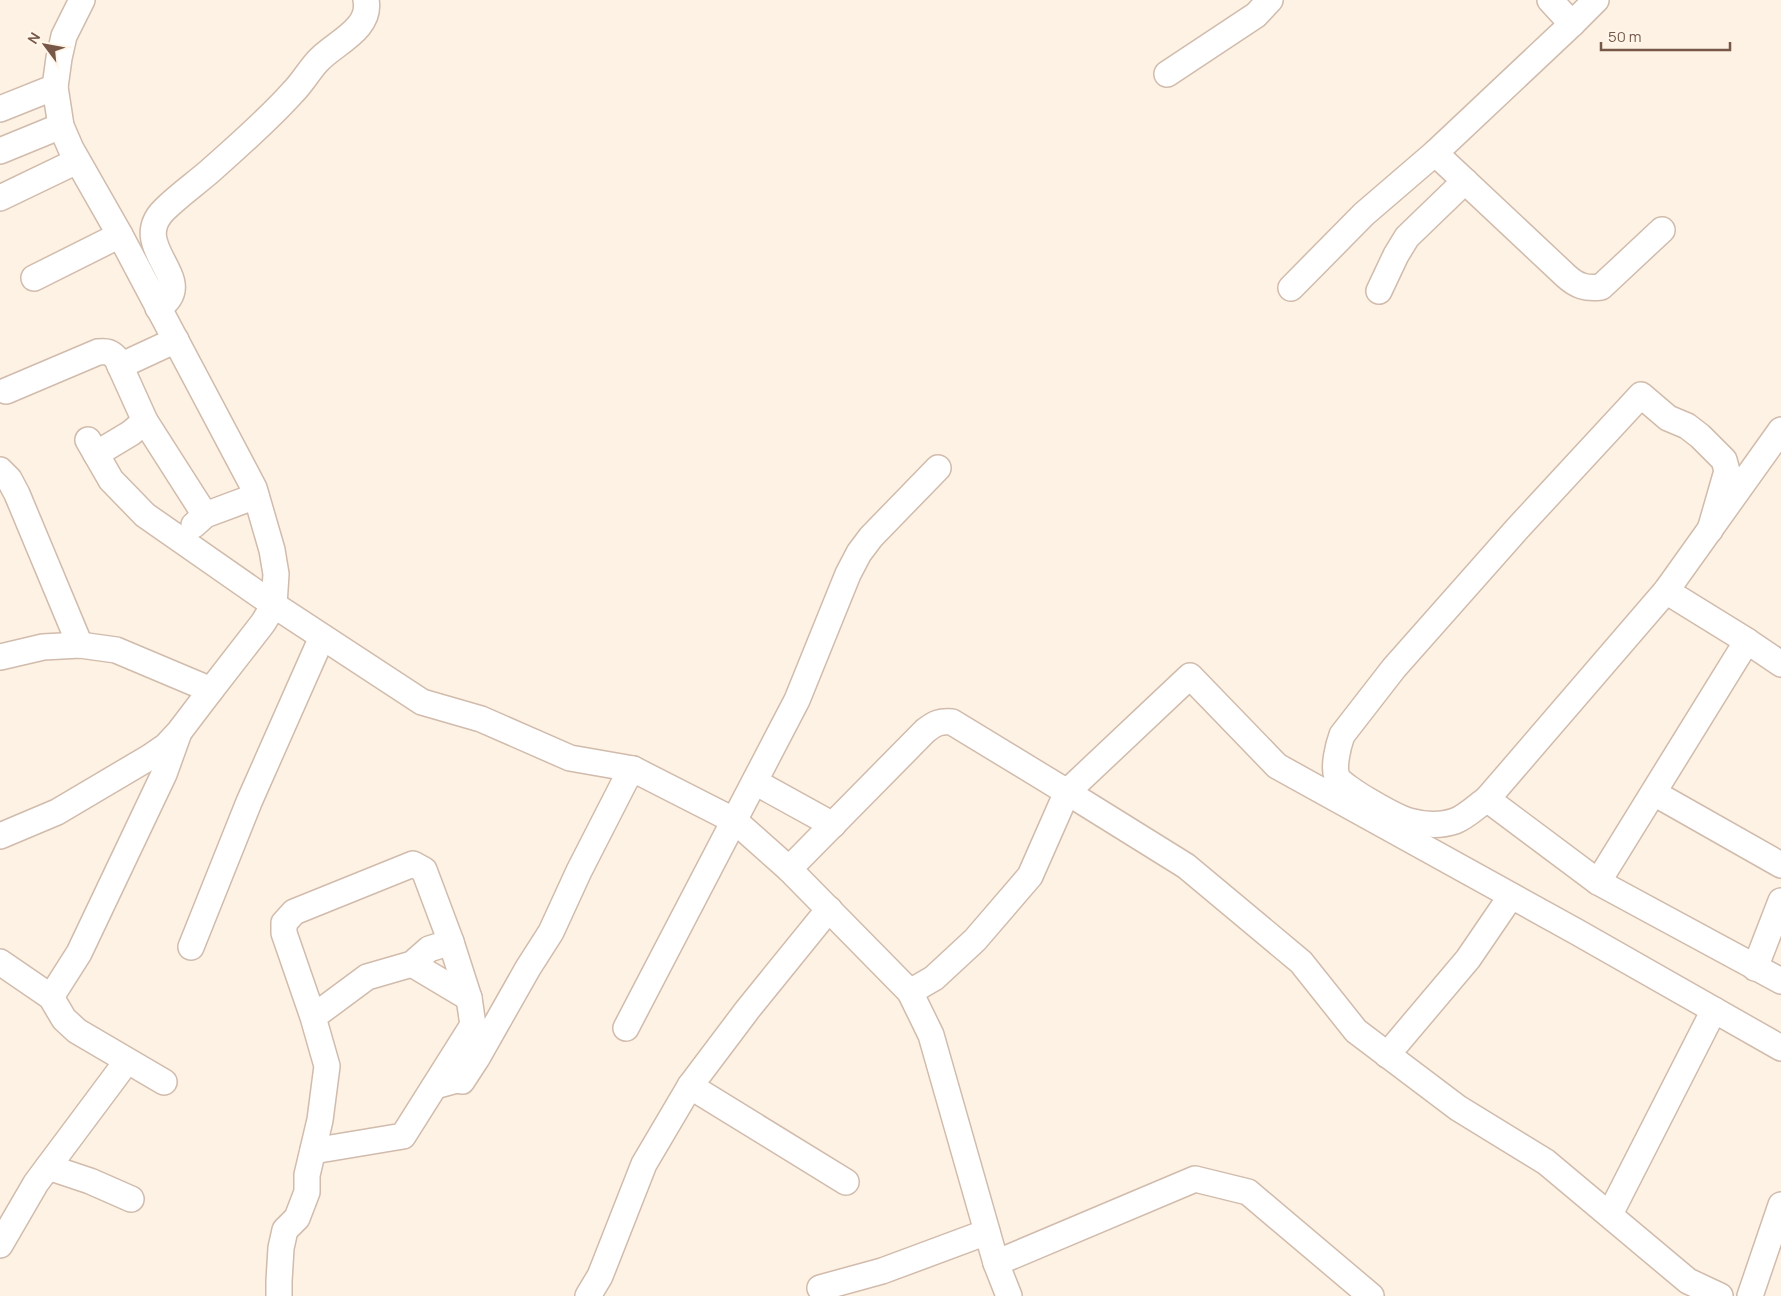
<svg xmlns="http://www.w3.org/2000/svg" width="1781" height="1296" viewBox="0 0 1781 1296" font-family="Manrope,sans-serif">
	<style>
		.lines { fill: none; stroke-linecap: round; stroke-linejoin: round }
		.minor-casing { stroke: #d1bbac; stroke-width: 28 }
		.minor { stroke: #fff; stroke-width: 25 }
	</style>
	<rect width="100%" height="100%" fill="#fdf2e3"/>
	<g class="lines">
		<g class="minor-casing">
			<g id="minor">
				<path d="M1550 0 1572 24 1596 0"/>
				<path d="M1167 74 1256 15 1270 0"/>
				<path d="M0 109 55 87"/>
				<path d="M0 151 61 126"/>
				<path d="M1435 153 1566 276C1577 286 1586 289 1601 287L1662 230"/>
				<path d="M0 198 77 161"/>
				<path d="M34 278 120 235"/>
				<path d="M1291 288 1364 214 1435 153 1572 24"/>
				<path d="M1379 291 1396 255 1407 237 1465 181"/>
				<path d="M158 308C162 305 167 302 169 298 186 273 131 243 164 210 178 196 195 184 210 171 238 146 268 120 293 92 302 83 308 72 317 62 332 44 372 30 366 0"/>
				<path d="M120 366 176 340"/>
				<path d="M6 391 98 352C107 351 111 352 117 359L145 421 205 515"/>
				<path d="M1781 430 1666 591 1487 799 1598 882 1781 981"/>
				<path d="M88 440 111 480 145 515 274 605 422 702 481 719 570 758 633 769 735 821 789 869 910 992"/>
				<path d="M96 454 131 433 145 421"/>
				<path d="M0 470 9 479 17 494 80 645"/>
				<path d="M194 525 205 515 256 496"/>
				<path d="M1666 591 1747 641 1781 664"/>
				<path d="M0 657 43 647 80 645 116 650 211 690"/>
				<path d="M755 782 833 825"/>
				<path d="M1654 793 1781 865"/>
				<path d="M1487 799C1477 806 1466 817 1455 821 1441 826 1423 825 1409 821 1395 817 1343 788 1337 777 1333 767 1338 746 1342 735L1394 668 1517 529 1641 395 1668 418 1687 426 1700 436 1724 460 1727 471 1710 530"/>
				<path d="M0 836 57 812 150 757 166 746 179 732 211 690 263 623 274 605 276 574 272 550 254 488 120 235 71 149 61 126 55 87 59 58 64 36 82 0"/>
				<path d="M789 869 925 731C935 723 940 721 952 722L1067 792 1030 876 975 940 934 978 910 992 931 1035 996 1263 1195 1179 1248 1192 1371 1296"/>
				<path d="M1598 882 1747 641"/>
				<path d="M191 947 249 802 322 637"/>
				<path d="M0 962 51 997 64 1019 77 1031 164 1082"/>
				<path d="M412 964 469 998"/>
				<path d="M1755 968 1781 901"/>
				<path d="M51 997 79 953 164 774 178 735"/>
				<path d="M626 1028 797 700 848 574 859 553 871 537 938 468"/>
				<path d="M1387 1055 1468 959 1511 896"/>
				<path d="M435 1086 457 1080 462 1081 477 1058 528 968 551 932 579 871 625 781 633 769"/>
				<path d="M690 1086 846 1182"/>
				<path d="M313 1151 403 1136 473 1025 469 998 451 942"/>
				<path d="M48 1167 90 1181 131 1199"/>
				<path d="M1610 1214 1714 1010"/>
				<path d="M0 1245 36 1183 127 1061"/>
				<path d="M996 1263 1009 1296"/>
				<path d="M820 1288 882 1271 987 1232"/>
				<path d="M279 1296V1281L281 1248 285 1230 297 1218 307 1192V1175L320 1120 327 1066 313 1017 284 933V923L294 912 413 864 424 870 451 942 429 949 412 964 367 977 313 1017"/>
				<path d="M588 1296 600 1276 644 1164 690 1086 748 1009 829 909"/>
				<path d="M1720 1296 1688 1281 1546 1162 1458 1108 1356 1031 1301 962 1186 866 1067 792 1190 676 1277 766 1577 932 1781 1048"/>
				<path d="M1750 1296 1781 1205"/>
			</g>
		</g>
		<use href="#minor" class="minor"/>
	</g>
	<g transform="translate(45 45) rotate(302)" stroke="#fff6e9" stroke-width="4" paint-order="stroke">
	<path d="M0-4L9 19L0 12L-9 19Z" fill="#765748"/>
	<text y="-8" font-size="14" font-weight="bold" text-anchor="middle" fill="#765748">N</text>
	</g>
	<path d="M1601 42v8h129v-8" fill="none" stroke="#765748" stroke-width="2.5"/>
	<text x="1608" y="42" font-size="15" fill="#765748" stroke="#fff6e9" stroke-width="4" paint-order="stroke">50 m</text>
</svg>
